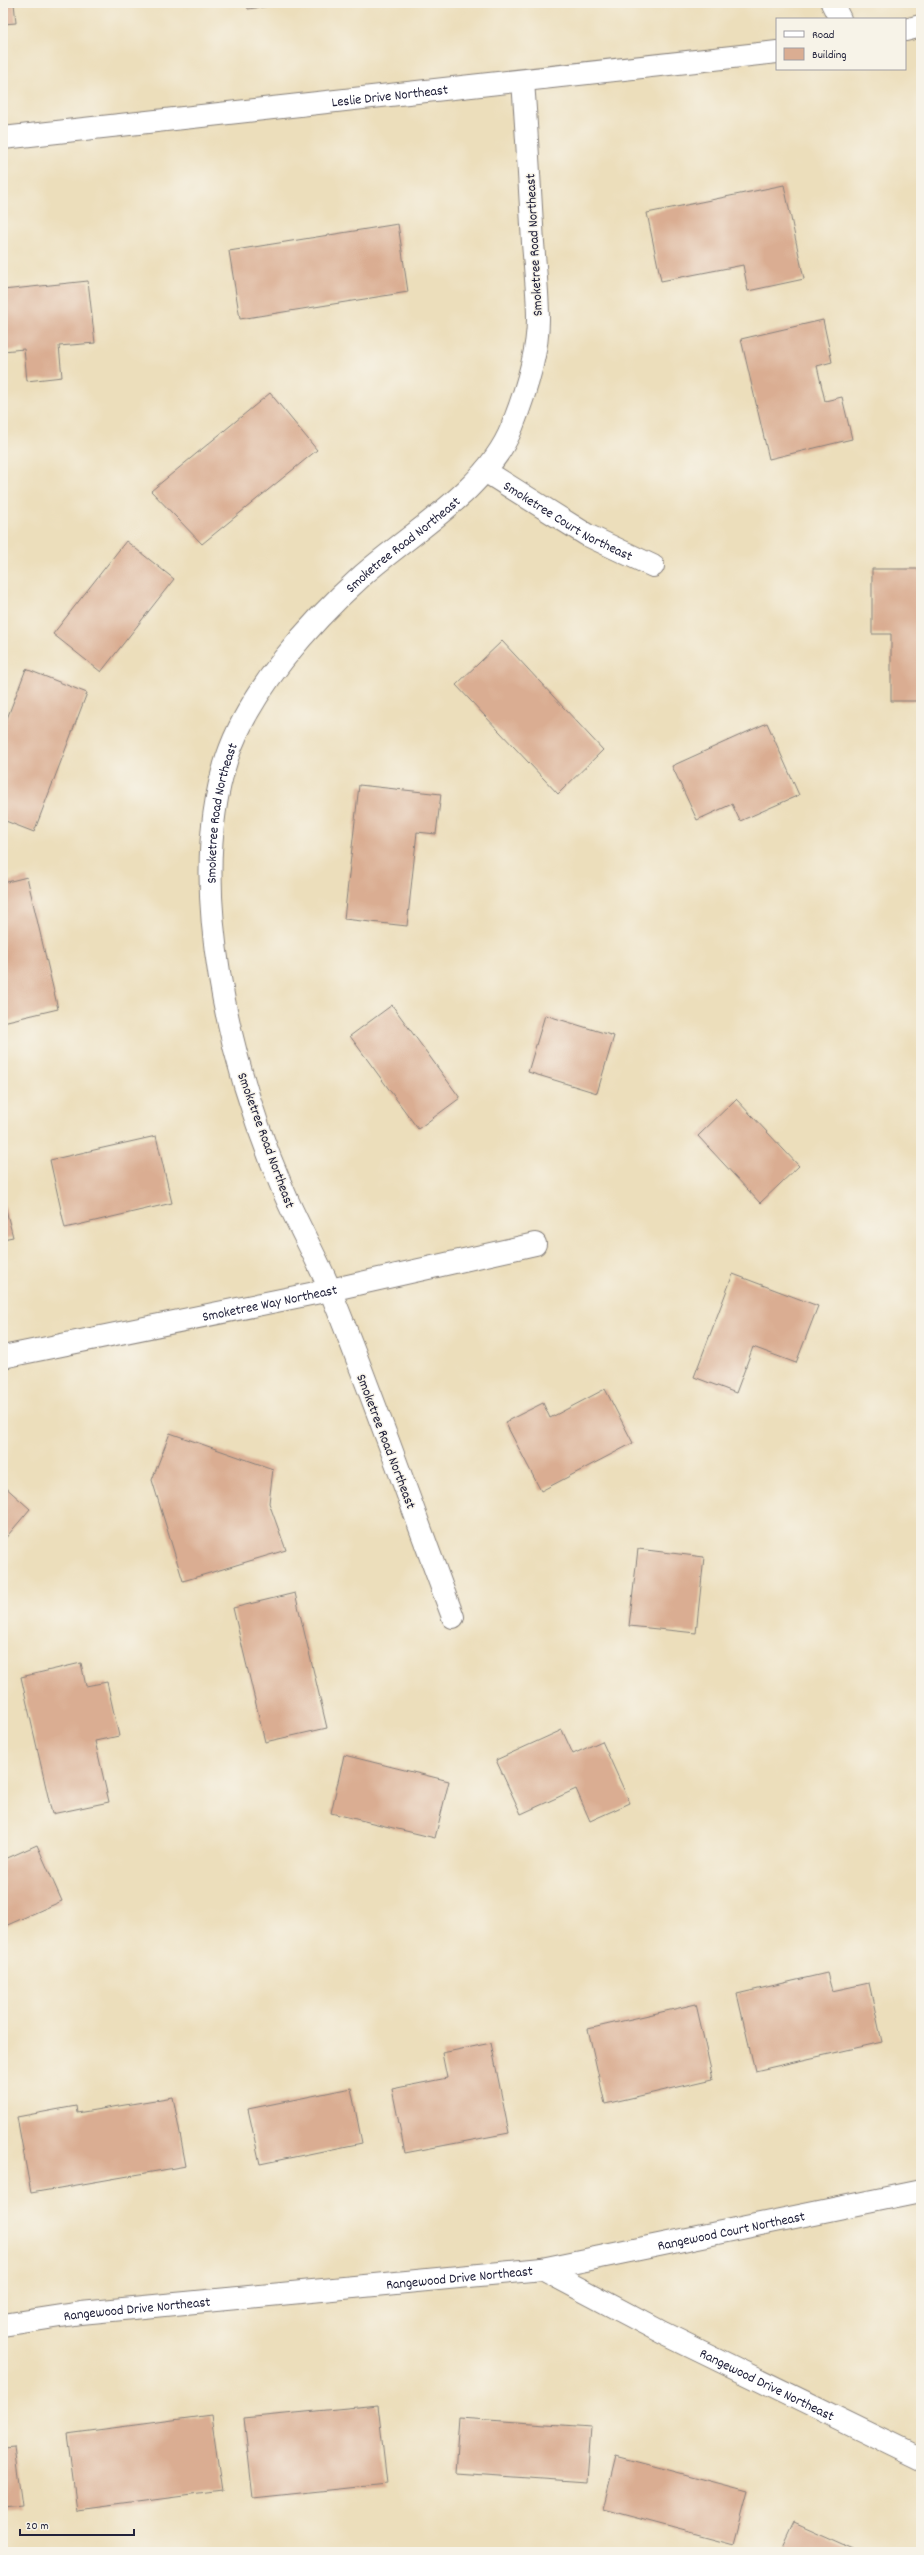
<svg xmlns="http://www.w3.org/2000/svg" width="924" height="2555" viewBox="0 0 924 2555" font-family="Dekko,sans-serif">
	<style>
		.building { fill: #daad92 }
		.lines { fill: none; stroke-linecap: round; stroke-linejoin: round }
		.street-casing { stroke: #87807b; stroke-width: 24 }
		.street { stroke: #fff; stroke-width: 22 }
		.labels { text-anchor: middle; stroke-width: 3; stroke-linejoin: round; paint-order: stroke }
		.street-label { font-size: 14px; fill: #22223b; stroke: #f7f3e8 }
	</style>
	<rect width="100%" height="100%" fill="#f7f3e8"/>
	<filter id="ink" filterUnits="userSpaceOnUse"><feTurbulence type="fractalNoise" baseFrequency=".025" numOctaves="2"/><feDisplacementMap in="SourceGraphic" scale="8" xChannelSelector="R" yChannelSelector="G"/><feConvolveMatrix kernelMatrix="1 2 1 2 8 2 1 2 1" color-interpolation-filters="sRGB"/></filter>
	<filter id="wash" filterUnits="userSpaceOnUse"><feTurbulence type="fractalNoise" baseFrequency=".012" numOctaves="4" result="noise"/><feDisplacementMap in="SourceGraphic" scale="16" xChannelSelector="R" yChannelSelector="G"/><feGaussianBlur stdDeviation="0.9" result="paint"/><feColorMatrix in="noise" values="0 0 0 0 0 0 0 0 0 0 0 0 0 0 0 0 0 1.4 0 .05"/><feComposite in="paint" operator="in"/></filter>
	<g filter="url(#wash)">
		<rect width="100%" height="100%" fill="#ecdebb"/>
		<g id="blocks">
			<g class="building">
				<path d="M3 3H14L16 23 3 24Z"/>
				<path d="M247 3H285V4L248 9Z"/>
				<path d="M784 185 804 279 748 291 743 265 661 281 647 213Z"/>
				<path d="M398 224 408 292 240 319 229 251Z"/>
				<path d="M88 281 95 343 59 346 62 377 27 381 24 349 3 351V290Z"/>
				<path d="M823 320 832 362 817 366 825 401 842 397 852 439 769 459 741 339Z"/>
				<path d="M270 393 317 450 202 544 151 491Z"/>
				<path d="M126 541 174 579 101 672 53 634Z"/>
				<path d="M872 569H921V701H891V634H872Z"/>
				<path d="M502 641 603 750 558 794 456 685Z"/>
				<path d="M26 669 87 693 34 832 3 820V729Z"/>
				<path d="M767 723 799 795 740 821 732 804 697 820 672 766Z"/>
				<path d="M359 785 441 794 436 834 417 832 407 926 344 919Z"/>
				<path d="M27 877 58 1009 3 1022V883Z"/>
				<path d="M392 1005 460 1098 418 1129 350 1036Z"/>
				<path d="M545 1015 614 1036 597 1093 528 1072Z"/>
				<path d="M736 1099 799 1166 760 1203 698 1136Z"/>
				<path d="M156 1136 172 1203 65 1228 50 1160Z"/>
				<path d="M3 1198 13 1237 3 1239Z"/>
				<path d="M733 1274 818 1306 796 1363 753 1347 736 1393 694 1377Z"/>
				<path d="M605 1389 633 1443 541 1491 505 1422 543 1403 550 1418Z"/>
				<path d="M170 1433 273 1469 269 1503 286 1550 183 1581 152 1480Z"/>
				<path d="M3 1485 30 1509 3 1541Z"/>
				<path d="M638 1549 704 1557 696 1633 629 1626Z"/>
				<path d="M295 1593 327 1728 265 1742 233 1608Z"/>
				<path d="M81 1663 86 1686 107 1682 119 1736 95 1741 109 1802 52 1814 21 1677Z"/>
				<path d="M562 1730 573 1754 602 1741 630 1803 590 1821 576 1789 521 1814 496 1760Z"/>
				<path d="M344 1755 449 1781 435 1838 331 1813Z"/>
				<path d="M37 1845 62 1901 3 1927V1860Z"/>
				<path d="M827 1973 832 1991 869 1983 882 2042 755 2071 737 1994Z"/>
				<path d="M696 2004 713 2079 605 2104 588 2029Z"/>
				<path d="M491 2043 509 2133 405 2153 392 2089 447 2078 442 2053Z"/>
				<path d="M351 2088 362 2143 260 2164 248 2109Z"/>
				<path d="M173 2097 186 2166 31 2193 17 2117 76 2106 77 2113Z"/>
				<path d="M378 2405 387 2484 253 2498 244 2418Z"/>
				<path d="M211 2415 222 2491 77 2510 67 2434Z"/>
				<path d="M459 2418 591 2427 587 2482 455 2473Z"/>
				<path d="M14 2447 22 2506 3 2508V2448Z"/>
				<path d="M616 2456 748 2491 734 2544 603 2509Z"/>
				<path d="M794 2522 861 2552H780Z"/>
			</g>
		</g>
	</g>
	<g filter="url(#ink)">
		<use href="#blocks" fill-opacity="0" stroke="#87807b" stroke-width="1"/>
		<g class="lines">
			<g class="street-casing">
				<g id="street">
					<path d="M832 3 840 19"/>
					<path d="M905 30 921 26"/>
					<path id="s1" d="M3 138 777 52"/>
					<path id="s2" d="M485 471 587 535 653 566"/>
					<path id="s3" d="M3 1357 330 1290 535 1244"/>
					<path id="s4" d="M453 1617C412 1508 374 1398 330 1290 316 1256 297 1224 283 1190 231 1069 185 887 227 758 249 691 310 623 363 575 410 533 488 489 512 427 525 394 538 355 538 319 538 294 535 268 533 243 530 189 527 135 523 81"/>
					<path id="s5" d="M542 2269 921 2191"/>
					<path id="s6" d="M3 2325 81 2313 542 2269 663 2333 921 2459"/>
				</g>
			</g>
			<use href="#street" class="street"/>
		</g>
	</g>
	<g class="labels">
		<g class="street-label">
			<text dy="5" stroke="none"><textPath href="#s1" startOffset="389">Leslie Drive Northeast</textPath></text>
			<text transform="translate(533 245) rotate(-93)" y="5">Smoketree Road Northeast</text>
			<text dy="5" stroke="none"><textPath href="#s2" startOffset="97">Smoketree Court Northeast</textPath></text>
			<text dy="5" stroke="none"><textPath href="#s4" startOffset="1184">Smoketree Road Northeast</textPath></text>
			<text dy="5" stroke="none"><textPath href="#s4" startOffset="848">Smoketree Road Northeast</textPath></text>
			<text transform="translate(267 1140) rotate(70)" y="5">Smoketree Road Northeast</text>
			<text dy="5" stroke="none"><textPath href="#s3" startOffset="272">Smoketree Way Northeast</textPath></text>
			<text transform="translate(387 1441) rotate(69)" y="5">Smoketree Road Northeast</text>
			<text dy="5" stroke="none"><textPath href="#s5" startOffset="193">Rangewood Court Northeast</textPath></text>
			<text dy="5" stroke="none"><textPath href="#s6" startOffset="459">Rangewood Drive Northeast</textPath></text>
			<text dy="5" stroke="none"><textPath href="#s6" startOffset="135">Rangewood Drive Northeast</textPath></text>
			<text dy="5" stroke="none"><textPath href="#s6" startOffset="795">Rangewood Drive Northeast</textPath></text>
		</g>
	</g>
	<rect width="924" height="2555" fill="none" stroke="#f7f3e8" stroke-width="16"/>
	<rect x="776" y="18" width="130" height="52" fill="#f7f3e8" stroke="#a29fa3"/>
	<rect x="784" y="31" width="20" height="6" fill="#ffffff" stroke="#a29fa3"/>
	<text x="812" y="38" font-size="12" fill="#22223b">Road</text>
	<rect x="784" y="48" width="20" height="12" fill="#daad92" stroke="#a29fa3"/>
	<text x="812" y="58" font-size="12" fill="#22223b">Building</text>
	<path d="M20 2529v6h114v-6" fill="none" stroke="#22223b" stroke-width="2"/>
	<text x="26" y="2529" font-size="12" fill="#22223b" stroke="#f7f3e8" stroke-width="3" paint-order="stroke">20 m</text>
</svg>
